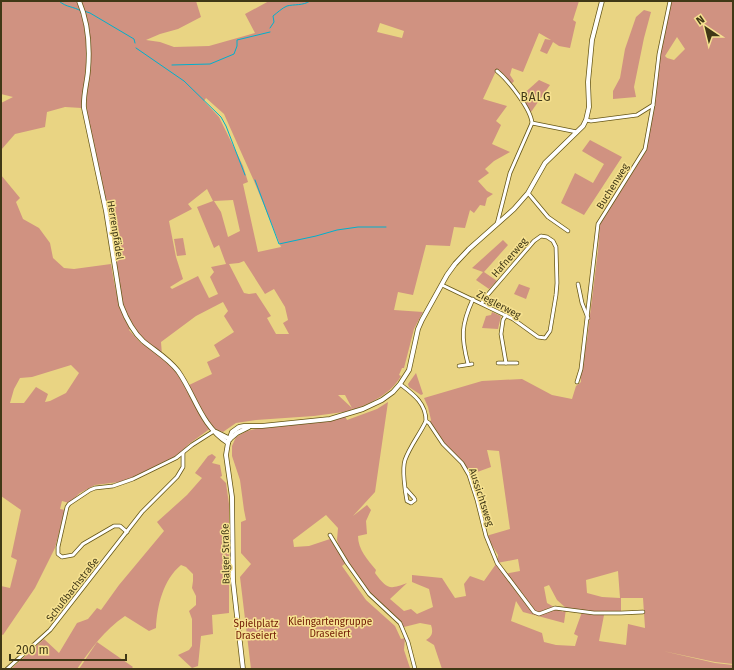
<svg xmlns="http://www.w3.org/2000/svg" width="734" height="670" viewBox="0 0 734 670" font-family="'Fira Sans',sans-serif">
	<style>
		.green { fill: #d09281; fill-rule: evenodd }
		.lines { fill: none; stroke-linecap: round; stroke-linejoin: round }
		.stream { stroke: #00b0cd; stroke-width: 1 }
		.street-casing { stroke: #655617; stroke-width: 4.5 }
		.secondary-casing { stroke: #655617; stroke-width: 5.5 }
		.street { stroke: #fff; stroke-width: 3 }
		.secondary { stroke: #fff; stroke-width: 4 }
		.labels { text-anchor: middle; stroke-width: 3; stroke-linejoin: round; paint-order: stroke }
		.street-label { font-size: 10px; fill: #403816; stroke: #f6e190 }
		.park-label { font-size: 10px; fill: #711b04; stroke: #f6e190 }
		.quarter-label { font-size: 12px; letter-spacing: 1px; fill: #403816; stroke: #f6e190 }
	</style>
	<rect width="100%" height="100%" fill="#e9d483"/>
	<g class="green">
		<path d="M1 1H77C93 34 85 73 82 108L65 107 47 112 45 127 15 134 1 150V103L13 97 1 94Z"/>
		<path d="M81 1H196L201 17 178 29 160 34 146 40 160 42 174 47 209 46 255 33 245 14 269 1H579L573 20 576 22 570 48 559 46 553 42 547 54 540 51 545 39 551 40 539 33 523 72 512 68 510 75 514 81 510 86 496 71 483 99 507 106 496 121 501 125 492 144 510 152 494 161 485 169 489 173 478 181 487 191 493 194 487 198 485 206 480 205 474 213 470 210 465 228 454 227 450 246 426 245 413 295 398 292 394 310 423 312 414 329 404 368H402L399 375 401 376C391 394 371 403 353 410L345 395H338L352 408 351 411 314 416 256 420 236 423 223 432 211 428 189 444 177 456 132 478 119 482 95 485 80 493 69 503 62 501 60 509 65 510 55 548 35 588 3 635 1 634V586L10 588 17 560 11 557 21 510 1 496V175L20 198 16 202 23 219 39 228 50 243 53 258 64 268 74 269 111 264C115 287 118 309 131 328L129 330 141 343 159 353C139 337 134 330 123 307L87 116 86 99 91 67V47L86 18ZM380 23 404 31 402 38 377 32ZM206 98 224 114 254 181 281 247 258 252 243 184 248 182 243 166 219 117 204 101ZM207 189 213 201 197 207 214 248 219 245 226 264 211 267 214 272 210 277 218 294 209 298 198 276 172 289 170 287 183 279 176 257 169 221 192 209 188 204ZM233 200 240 231 228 237 221 212 214 201ZM244 261 265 294 274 289 285 307 288 320 283 323 289 334H276L267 318 271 316 256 293 249 294 244 293 229 264 239 263ZM223 302 228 311 224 316 234 332 214 345 220 356 207 362 212 374 187 386 183 379 162 355 161 342 196 316ZM71 365 79 373 66 393 50 401 45 402 48 394 36 387 24 403H10L14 389 20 378 32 377Z"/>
		<path d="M670 1H733V664L715 662 663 651 715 663 733 665V669H640L638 668 442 669 434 645 426 640C433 636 433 631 431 625L420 623 404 627 369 594 348 562 341 552 337 540 338 528 326 515 293 540 294 547 309 546 330 539 346 563 342 566 366 600 395 626 401 639 405 638 404 650 410 668H413V669H251L240 577 251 564 241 553V522L246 520 244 510 240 480 232 456V446L236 437 247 431 268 426 345 416 347 420 377 409 388 402 375 492 353 516 367 505 371 510 366 521 367 534 358 536C358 550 368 560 376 570L375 573C387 589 389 590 407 583L390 599 404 611 411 609 417 614 433 607 429 589 412 582V575L442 578 455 598 466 596 464 584 470 576 484 581 496 564 504 574 520 571 518 559 497 563 498 555 486 536 510 529 499 451 487 450 491 467 469 475 462 463 443 444 429 423 431 420 428 407 424 398 482 381 522 379 552 395 572 399 576 386 581 382 580 375 587 339 598 250 600 224 646 151 654 105 658 66ZM677 37 685 49 674 60 667 58 665 56ZM618 571 620 598 602 597 587 593 586 580ZM549 585 557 600 566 608 563 612 547 603 544 587ZM621 598H643L645 628 628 624 626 645 599 641 604 615 594 614 595 612H621ZM516 601 523 612 564 623 566 609 582 612 574 634 578 636 575 646 556 645 544 642 542 633 511 621Z"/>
		<path d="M644 10 651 12 644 38 634 87 636 97 613 99V91L620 78 625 49 636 17Z"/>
		<path d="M539 80 550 85 531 112 520 97Z"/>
		<path d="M590 140 622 157 584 215 561 203 575 173 593 183 604 164 582 151Z"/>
		<path d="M183 238 186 255 177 256 174 239Z"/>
		<path d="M503 240 508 245 484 272 497 281 489 289 476 280 483 272 472 268Z"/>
		<path d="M519 284 530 288 526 299 514 294Z"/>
		<path d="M492 312 501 316 498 329 482 328 486 316 491 315Z"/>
		<path d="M416 373 423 394 421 395 409 387 408 384Z"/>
		<path d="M212 454 216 457 212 463 220 465 222 476 220 477 226 483 229 504V613L212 615 213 634 201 636 198 666 192 668 178 655 189 650 192 646V619L189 611 196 605V596L192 588 193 581V574L186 567 181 565C163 580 157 606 156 628L149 631 125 616C104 630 91 649 77 669H11L44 639 59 653 77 623 88 619 97 608 101 610 119 585 164 531 157 522 187 495 202 478 195 473 208 456Z"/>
		<path d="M97 642 133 667 131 669H79Z"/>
	</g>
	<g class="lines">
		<g class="stream">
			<path d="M59 1C67 8 73 6 81 11"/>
			<path d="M84 11 90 13 134 39 135 43"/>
			<path d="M270 28 274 22 273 16C277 13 282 8 287 6 294 4 303 6 310 1"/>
			<path d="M136 48 184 81 221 117 226 126 245 175"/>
			<path d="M172 65 210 64 234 54 237 46V40L270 32"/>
			<path d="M255 180 279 244 316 236 337 230 358 227H386"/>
		</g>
		<g class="street-casing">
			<g id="street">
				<path d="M497 71C508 80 531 109 532 123L510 173 497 224"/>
				<path d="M586 120 591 121 637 115 653 105"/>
				<path d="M532 123 577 132"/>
				<path d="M528 193 548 217 568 231"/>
				<path d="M578 284 582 303 588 318"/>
				<path d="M442 285 513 319 538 337 545 338 550 331 556 295 557 283 556 247 553 241 547 237 541 236 534 241 484 299 482 303"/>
				<path d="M506 315 503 320 501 334 506 363"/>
				<path d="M498 363H517"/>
				<path d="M468 364C461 337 461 325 473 299"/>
				<path d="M459 366 472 364"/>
				<path d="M577 382 581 369 598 224 645 149 653 105 659 54 670 1"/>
				<path d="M400 384C413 394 426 403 426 421L429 423 443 444 462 463 469 475 477 500 486 536 497 563 534 612 539 614 555 608 594 613H621L643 612"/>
				<path d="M406 489 414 498 415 500 411 503 407 501C405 491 402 469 405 460 410 446 420 434 426 421"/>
				<path d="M127 532 120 526H114L83 544 73 555 62 557 58 554V547L67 507 69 504 90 490 95 488 113 486 133 479 176 458 192 445 214 431"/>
				<path d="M330 535 347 563 369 594 400 623 408 642 415 669"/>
				<path d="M7 669 50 630 142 512 177 477 183 467V453"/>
			</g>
		</g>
		<g class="secondary-casing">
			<g id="secondary">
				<path d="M79 1C88 22 90 48 88 71 87 83 83 95 84 108L106 211 121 305C126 318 132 331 143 341 155 351 168 358 178 371 195 395 201 426 228 443"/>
				<path d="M216 432 230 439"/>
				<path d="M230 439 237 433 249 427"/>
				<path d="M243 669 233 581 232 497 226 455 228 443 232 432 239 427 244 426H262L330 419 363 409 382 400 393 392 400 384 409 370 418 329 422 320 447 275 455 264 469 249 514 209 528 193 545 163 583 126 586 120 589 107 588 82 592 40 602 1"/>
			</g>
		</g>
		<use href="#street" class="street"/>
		<use href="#secondary" class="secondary"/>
	</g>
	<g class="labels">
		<g class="street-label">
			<text transform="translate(612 186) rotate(-58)" y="4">Buchenweg</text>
			<text transform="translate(116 230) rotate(81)" y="4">Herrenpfädel</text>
			<text transform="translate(509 257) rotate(-49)" y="4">Hafnerweg</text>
			<text transform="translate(499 304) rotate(28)" y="4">Zieglerweg</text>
			<text transform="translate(482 497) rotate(72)" y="4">Aussichtsweg</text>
			<text transform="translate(225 554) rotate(-91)" y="4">Balger Straße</text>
			<text transform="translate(72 589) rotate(-52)" y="4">Schußbachstraße</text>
		</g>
		<g class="park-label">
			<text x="330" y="625">Kleingartengruppe<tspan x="330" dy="12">Draseiert</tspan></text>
			<text x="256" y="627">Spielplatz<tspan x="256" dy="12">Draseiert</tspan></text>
		</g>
		<g class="quarter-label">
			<text x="536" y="101">BALG</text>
		</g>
	</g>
	<rect width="734" height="670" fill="none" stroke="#403816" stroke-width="4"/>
	<g transform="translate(706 28) rotate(325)" stroke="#f6e190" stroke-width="3" paint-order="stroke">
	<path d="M0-3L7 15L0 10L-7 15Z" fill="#403816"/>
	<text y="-6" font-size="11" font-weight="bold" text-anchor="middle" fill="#403816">N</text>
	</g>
	<path d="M10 654v6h116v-6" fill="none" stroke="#403816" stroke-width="2"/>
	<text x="16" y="654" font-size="12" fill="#403816" stroke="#f6e190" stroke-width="3" paint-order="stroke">200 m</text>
</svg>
